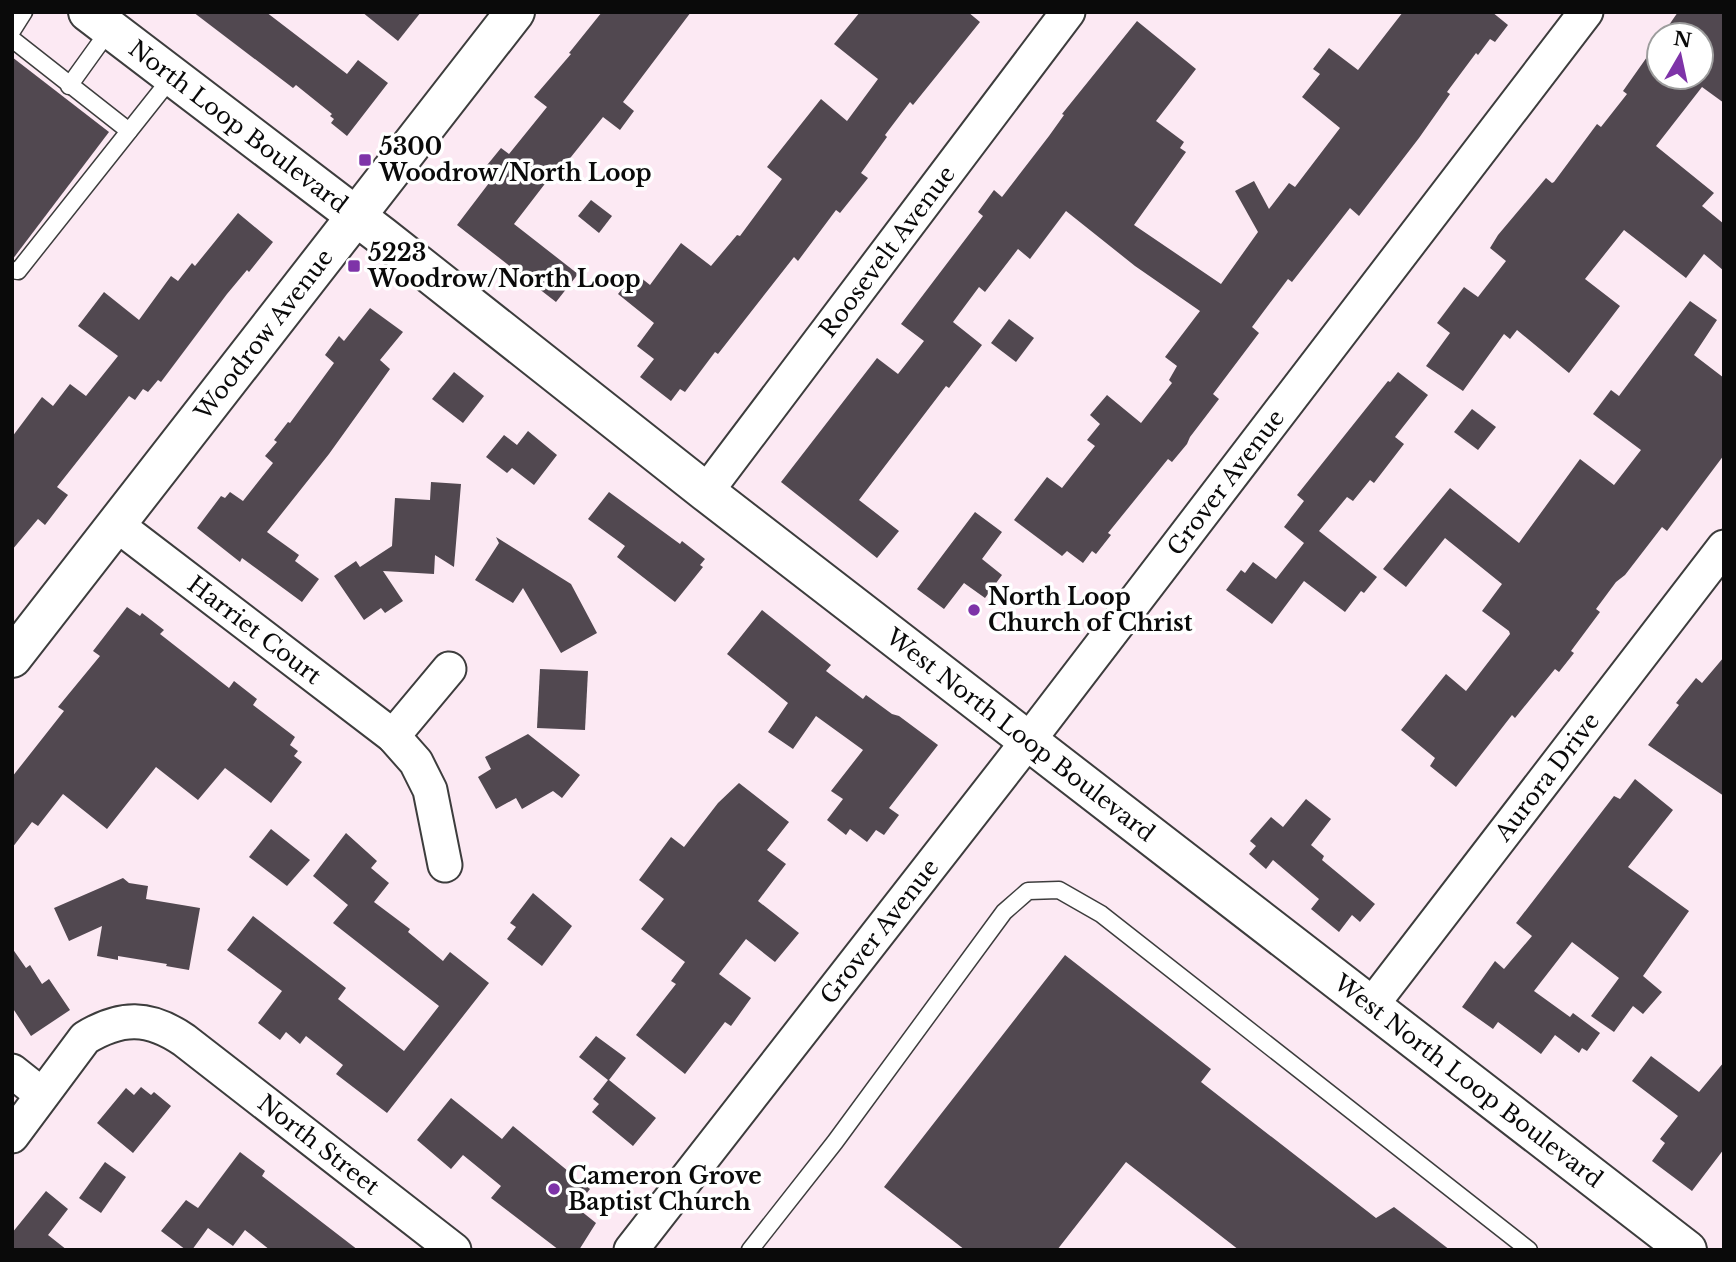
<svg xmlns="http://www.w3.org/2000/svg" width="1736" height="1262" viewBox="0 0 1736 1262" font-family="'Libre Baskerville',serif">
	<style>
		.building { fill: #514850 }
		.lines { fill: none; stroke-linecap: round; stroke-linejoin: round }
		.service-casing { stroke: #3d3d3d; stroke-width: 19 }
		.minor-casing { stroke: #3d3d3d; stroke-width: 37 }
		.tertiary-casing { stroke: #3d3d3d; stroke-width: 42 }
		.service { stroke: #fff; stroke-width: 16 }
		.minor { stroke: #fff; stroke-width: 33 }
		.tertiary { stroke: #fff; stroke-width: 38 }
		.poi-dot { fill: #7e33a8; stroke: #fff; stroke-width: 2.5 }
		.labels { text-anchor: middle; stroke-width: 7; stroke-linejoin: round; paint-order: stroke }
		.street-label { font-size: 23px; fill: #0a0a0a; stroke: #fff }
		.poi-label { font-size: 23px; font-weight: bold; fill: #0a0a0a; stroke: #fff; text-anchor: start }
	</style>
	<rect width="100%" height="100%" fill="#fce9f3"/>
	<g class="building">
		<path d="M193 12H266L347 74 358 60 388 83 347 136 331 123 334 119 330 116 332 114 296 85 293 88Z"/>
		<path d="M362 12H421L398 41Z"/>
		<path d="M602 12H691L623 102 634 111 620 130 603 117 567 162 564 159 514 224 578 274 556 302 457 225 489 183 479 175 501 148 509 154 547 107 534 97 571 54 569 53Z"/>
		<path d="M860 12H968L980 22 913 105 910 102 885 135 887 137 861 173 868 178 840 213 836 210 798 261 794 257 718 354 715 352 685 392 680 389 671 401 640 377 654 359 637 346 654 323 618 294 635 273 650 285 681 243 711 266 737 235 740 236 782 179 767 167 821 99 847 121 878 79 834 44Z"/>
		<path d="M1403 12H1492L1508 25 1495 42 1490 39 1478 55 1476 53 1447 92 1450 94 1419 138 1359 216 1350 208 1292 282 1288 279 1252 327 1259 333 1213 394 1219 399 1190 437 1187 444 1172 462 1168 459 1108 533 1111 535 1096 554 1092 551 1083 563 1067 551 1062 556 1014 520 1047 477 1062 488 1095 446 1087 440 1100 424 1090 415 1107 395 1141 423 1172 383 1169 380 1177 366 1165 357 1200 311 1135 266 1066 211 1030 259 1018 249 985 292 979 287 953 322 982 345 949 388 946 386 859 500 899 531 877 558 781 482 877 358 898 374 924 341 901 324 983 216 978 212 994 190 1002 197 1049 136 1064 115 1062 114 1137 21 1196 69 1156 121 1184 142 1180 148 1186 152 1134 225 1221 284 1258 232 1235 191 1254 181 1269 209 1289 183 1295 187 1340 128 1302 97 1320 74 1313 69 1329 48 1358 70Z"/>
		<path d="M1678 12H1724V103L1702 87 1656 146 1714 193 1702 206 1724 224V271L1704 254 1686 278 1624 230 1585 279 1620 306 1569 373 1517 330 1510 339 1504 334 1463 391 1426 366 1450 333 1437 323 1464 287 1478 297 1506 261 1490 248 1498 235 1546 178 1552 183 1554 182 1597 124 1601 127 1627 94 1623 91 1659 40V77H1701V35H1662Z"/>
		<path d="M12 57 109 132 12 260Z"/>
		<path d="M591 200 612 216 599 233 578 216Z"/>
		<path d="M238 213 273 242 249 272 247 270 227 294 161 382 158 380 148 392 143 389 135 400 129 396 57 487 68 495 45 525 38 519 12 550V437L42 397 53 406 70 384 86 396 118 356 78 326 104 292 139 320 171 276 178 281 192 263 195 266Z"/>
		<path d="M1690 301 1717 320 1694 355 1724 378V455L1667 531 1662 527 1625 575 1616 582 1596 609 1600 612 1571 651 1574 653 1559 672 1555 669 1515 718 1512 715 1456 787 1430 766 1435 758 1401 730 1446 674 1466 691 1510 634 1509 631 1482 611 1502 584 1445 538 1406 587 1383 569 1450 488 1519 543 1580 459 1614 485 1641 450 1593 414 1611 390 1619 396Z"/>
		<path d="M370 308 403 332 380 360 390 369 329 454 267 532 299 555 295 561 319 579 302 602 242 558 240 562 197 528 221 496 225 498 230 492 243 501 273 463 265 456 277 442 274 440 288 422 290 423 334 363 325 355 339 336 344 341Z"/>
		<path d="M1009 319 1034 338 1016 362 991 343Z"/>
		<path d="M454 372 484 396 463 423 432 399Z"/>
		<path d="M1398 372 1428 395 1395 437 1404 444 1374 483 1370 480 1353 501 1347 497 1319 531 1377 577 1364 593 1361 591 1345 612 1304 581 1272 624 1226 590 1241 570 1245 573 1253 562 1276 579 1304 543 1284 527 1304 501 1297 495 1388 381 1390 382Z"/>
		<path d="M1472 409 1496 427 1478 450 1454 432Z"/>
		<path d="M528 431 557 455 534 485 512 468 507 473 486 457 504 435 517 445Z"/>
		<path d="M431 482 461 484 454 567 435 555 434 574 383 571 403 601 385 613 381 608 364 620 334 576 356 561 360 567 392 546 395 498 430 500Z"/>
		<path d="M609 492 680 544 682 541 705 559 700 565 703 567 675 602 617 557 625 546 588 519Z"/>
		<path d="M975 512 1002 532 982 559 1002 575 985 598 964 583 944 609 917 589Z"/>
		<path d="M496 537 571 584 597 633 561 653 523 588 513 603 475 580 499 543Z"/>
		<path d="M127 607 140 616 142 613 164 630 160 634 229 688 234 681 257 699 253 705 295 737 290 745 298 751 294 756 302 762 271 803 225 768 198 800 156 767 107 829 63 794 38 826 32 822 12 848V777L64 711 58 707 100 656 93 651Z"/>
		<path d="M762 610 831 665 826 671 863 699 866 695 892 714 899 716 938 745 889 808 899 815 884 835 876 830 867 842 850 829 846 835 827 820 843 799 831 791 863 750 816 716 793 749 768 732 788 703 727 654Z"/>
		<path d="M1724 657V796L1648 745 1679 705 1676 703 1696 678 1702 683Z"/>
		<path d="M540 669 588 671 585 730 537 728Z"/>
		<path d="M528 734 580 775 562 798 553 791 522 809 516 798 496 809 478 777 491 769 485 757Z"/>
		<path d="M1635 779 1673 810 1628 867 1689 911 1643 976 1662 992 1643 1014 1633 1006 1614 1032 1591 1016 1619 978 1572 942 1534 991 1570 1017 1573 1013 1600 1033 1587 1051 1582 1048 1579 1053 1555 1035 1541 1054 1498 1022 1493 1029 1462 1007 1495 961 1504 969 1532 936 1516 923 1614 796 1620 799Z"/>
		<path d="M739 783 789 822 767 850 786 864 758 901 799 933 775 962 746 939 719 974 751 998 731 1026 725 1022 685 1074 636 1035 676 984 671 981 685 962 641 929 664 899 639 880 671 837 684 847 718 803Z"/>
		<path d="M1306 799 1331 819 1311 845 1324 856 1322 860 1375 904 1360 922 1352 915 1339 932 1311 909 1319 899 1273 860 1266 869 1249 854 1256 846 1250 841 1271 817 1283 827Z"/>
		<path d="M271 829 310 860 287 886 249 857Z"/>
		<path d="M346 833 377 861 371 868 389 883 374 902 410 929 408 932 443 961 450 952 489 983 387 1113 336 1074 343 1065 306 1036 300 1044 286 1032 280 1040 258 1023 282 991 227 950 253 916 346 988 338 999 404 1051 439 1006 333 923 348 905 313 876Z"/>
		<path d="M123 878 129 883 148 886 146 899 200 908 189 970 166 966 167 964 118 956V960L97 956 102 926 69 941 54 908Z"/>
		<path d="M533 893 572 926 542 966 507 939 516 927 510 923Z"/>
		<path d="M12 948 26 968 30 965 42 984 49 979 70 1010 31 1036 12 1007Z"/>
		<path d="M1065 955 1211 1069 1201 1082 1376 1218 1394 1207 1450 1250H1239L1126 1162 1057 1250H965L884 1187Z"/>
		<path d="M596 1036 626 1058 609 1080 656 1118 633 1146 592 1112 599 1104 593 1099 608 1080 579 1057Z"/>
		<path d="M1651 1056 1699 1092 1724 1062V1149L1692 1191 1652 1161 1665 1143 1660 1139 1678 1116 1632 1081Z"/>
		<path d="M141 1087 151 1095 154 1092 171 1106 133 1153 97 1123 126 1088 134 1095Z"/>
		<path d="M451 1098 502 1139 513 1126 590 1189 576 1207 596 1223 579 1250H559L491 1198 501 1186 463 1155 451 1169 417 1140Z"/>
		<path d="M240 1152 265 1171 262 1176 358 1250H270L245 1230 233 1246 208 1228 192 1250H186L161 1231 186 1200 198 1208Z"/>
		<path d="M105 1162 126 1177 101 1213 79 1198Z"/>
		<path d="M46 1191 68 1209 48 1235 67 1250H12V1233Z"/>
	</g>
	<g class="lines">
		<g class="service-casing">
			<g id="service">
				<path d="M12 31 24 12"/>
				<path d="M12 39 129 131"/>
				<path d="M69 86 110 29"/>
				<path d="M12 270 18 271 172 77"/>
				<path d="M750 1250 835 1142 1004 912 1028 891 1059 890 1101 914 1529 1250"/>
			</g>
		</g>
		<g class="minor-casing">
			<g id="minor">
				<path id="s1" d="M706 492 1068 12"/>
				<path id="s2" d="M117 525 393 736 416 762 430 790 445 865"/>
				<path d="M393 736 449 669"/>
				<path id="s3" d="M1371 1006 1724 547"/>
				<path d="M12 1071 41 1094"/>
				<path id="s4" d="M12 1136 85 1038C121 1016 149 1016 184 1040L454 1250"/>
				<path id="s5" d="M631 1250 1028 741 1586 12"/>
			</g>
		</g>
		<g class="tertiary-casing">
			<g id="tertiary">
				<path id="s6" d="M88 12 382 236 706 492 1687 1250"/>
				<path id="s7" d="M12 658 515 12"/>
			</g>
		</g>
		<use href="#service" class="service"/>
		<use href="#minor" class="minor"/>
		<use href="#tertiary" class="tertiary"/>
	</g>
	<g class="poi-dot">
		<rect x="358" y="153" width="14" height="14" rx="3.5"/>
		<rect x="347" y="259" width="14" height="14" rx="3.5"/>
		<circle cx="974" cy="610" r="7"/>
		<circle cx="554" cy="1189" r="7"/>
	</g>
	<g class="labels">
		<g class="street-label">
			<text dy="8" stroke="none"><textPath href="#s6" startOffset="189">North Loop Boulevard</textPath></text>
			<text dy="8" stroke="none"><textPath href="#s1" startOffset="301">Roosevelt Avenue</textPath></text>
			<text dy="8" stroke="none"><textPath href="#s7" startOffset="410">Woodrow Avenue</textPath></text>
			<text dy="8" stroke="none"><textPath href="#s5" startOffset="971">Grover Avenue</textPath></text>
			<text dy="8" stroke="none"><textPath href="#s2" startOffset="173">Harriet Court</textPath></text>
			<text dy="8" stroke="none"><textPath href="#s6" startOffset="1180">West North Loop Boulevard</textPath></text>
			<text dy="8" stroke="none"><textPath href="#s3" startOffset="289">Aurora Drive</textPath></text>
			<text dy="8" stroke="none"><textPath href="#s5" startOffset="404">Grover Avenue</textPath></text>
			<text dy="8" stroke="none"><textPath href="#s6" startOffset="1746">West North Loop Boulevard</textPath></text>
			<text dy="8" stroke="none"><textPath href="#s4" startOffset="399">North Street</textPath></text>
		</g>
		<g class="poi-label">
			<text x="379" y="155">5300<tspan x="379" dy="26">Woodrow/North Loop</tspan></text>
			<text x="368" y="261">5223<tspan x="368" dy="26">Woodrow/North Loop</tspan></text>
			<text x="988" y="605">North Loop<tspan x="988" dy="26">Church of Christ</tspan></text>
			<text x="568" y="1184">Cameron Grove<tspan x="568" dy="26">Baptist Church</tspan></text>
		</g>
	</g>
	<rect width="1736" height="1262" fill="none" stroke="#0a0a0a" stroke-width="28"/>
	<g transform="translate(1680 56) rotate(9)"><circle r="33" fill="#ffffff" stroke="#9d9d9d" stroke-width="2"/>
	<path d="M0-5L12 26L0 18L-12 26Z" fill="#7e33a8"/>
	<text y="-10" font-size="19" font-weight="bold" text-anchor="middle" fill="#0a0a0a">N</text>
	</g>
</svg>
